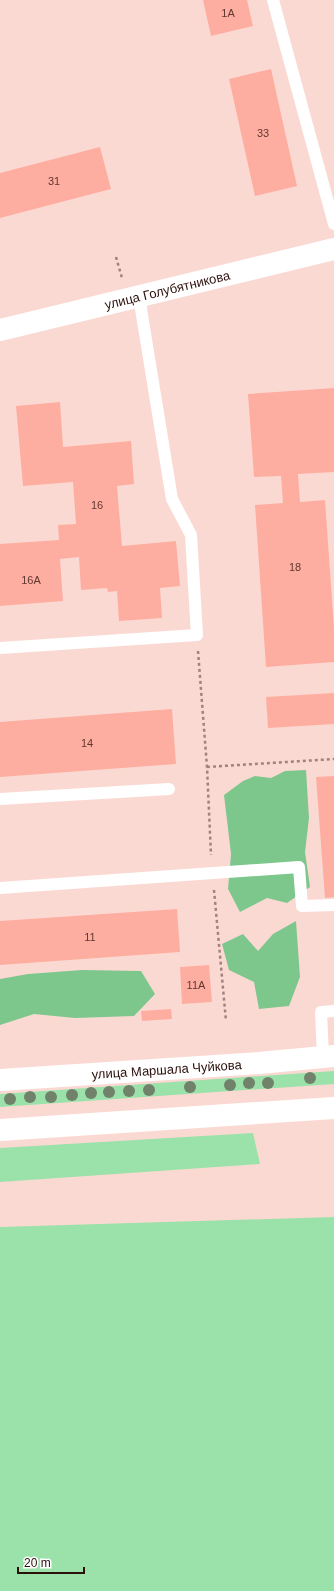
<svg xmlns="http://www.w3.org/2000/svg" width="334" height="1591" viewBox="0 0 334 1591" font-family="Arial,sans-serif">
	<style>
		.green { fill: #9ae2a9 }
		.forest { fill: #7dc78d }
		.building { fill: #feaea0 }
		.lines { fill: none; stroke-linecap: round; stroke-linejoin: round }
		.path { stroke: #a1827d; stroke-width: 2.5; stroke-dasharray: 3 3; stroke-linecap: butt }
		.lane { stroke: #fff; stroke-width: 12 }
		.secondary { stroke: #fff; stroke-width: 22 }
		.tree { fill: #71826a }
		.labels { text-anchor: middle; stroke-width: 3; stroke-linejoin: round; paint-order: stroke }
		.number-label { font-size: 11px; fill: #603730 }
		.street-label { font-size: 13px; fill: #2b0f0b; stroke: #fff }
	</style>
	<rect width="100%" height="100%" fill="#fbd9d3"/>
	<g class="green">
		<path d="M334 1071V1084L0 1107V1094Z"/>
		<path d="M253 1133 260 1164 0 1182V1148Z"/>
		<path d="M334 1217V1591H0V1227Z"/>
	</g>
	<g class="forest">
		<path d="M306 770 309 818 305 852 310 887 287 903 267 898 240 912 228 889 231 854 224 795 243 781 255 776 271 778 285 771Z"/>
		<path d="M296 921 300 977 289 1006 259 1009 254 982 229 970 222 944 243 934 258 951 273 934Z"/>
		<path d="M82 970 141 971 155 994 134 1016 75 1018 34 1014 0 1025V979L28 974Z"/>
	</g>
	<g class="building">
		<path d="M203 0H247L253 26 211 36Z"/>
		<path d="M271 69 297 186 255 196 229 79Z"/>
		<path d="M100 147 111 189 0 218V173Z"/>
		<path d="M334 388V472L298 474 300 502 325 500 334 628V662L266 667 255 505 283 503 281 476 254 477 248 394Z"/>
		<path d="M60 402 63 447 131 441 134 484 117 486 122 546 176 541 180 586 160 588 162 618 119 621 117 591 108 592 107 588 81 590 79 557 60 559 63 601 0 606V544L59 540 58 525 76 524 73 482 23 486 16 406Z"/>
		<path d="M334 693V724L268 728 266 697Z"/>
		<path d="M172 709 176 764 0 777V722Z"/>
		<path d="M334 776V897L325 898 316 777Z"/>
		<path d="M177 909 180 952 0 965V921Z"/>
		<path d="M209 965 212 1002 182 1004 180 967Z"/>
		<path d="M171 1009 172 1019 142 1021 141 1011Z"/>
	</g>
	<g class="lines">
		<g class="path">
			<path d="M116 257 122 278"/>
			<path d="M198 651 207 767 211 855"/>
			<path d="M207 767 334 759"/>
			<path d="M214 890 226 1021"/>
		</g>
		<g class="lane">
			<path d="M273 0 334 224"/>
			<path d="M0 648 197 635 191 535 172 499 141 309V296"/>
			<path d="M0 799 169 789"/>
			<path d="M0 888 299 867 302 906 334 905"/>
			<path d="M323 1057 321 1012 334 1011"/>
		</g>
		<g class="secondary">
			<path id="s1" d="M0 330 334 249"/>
			<path id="s2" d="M0 1080 259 1063 334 1056"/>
			<path d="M0 1130 334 1108"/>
		</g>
	</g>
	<g class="tree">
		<circle cx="310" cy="1078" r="6"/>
		<circle cx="249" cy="1083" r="6"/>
		<circle cx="268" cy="1083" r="6"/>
		<circle cx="230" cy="1085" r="6"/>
		<circle cx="190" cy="1087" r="6"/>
		<circle cx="149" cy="1090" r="6"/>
		<circle cx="129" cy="1091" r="6"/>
		<circle cx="109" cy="1092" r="6"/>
		<circle cx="91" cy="1093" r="6"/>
		<circle cx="72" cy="1095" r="6"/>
		<circle cx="30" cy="1097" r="6"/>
		<circle cx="51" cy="1097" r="6"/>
		<circle cx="10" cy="1099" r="6"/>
	</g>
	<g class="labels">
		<g class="number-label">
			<text x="228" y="17">1А</text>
			<text x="263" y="137">33</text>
			<text x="54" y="185">31</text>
			<text x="97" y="509">16</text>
			<text x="295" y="571">18</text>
			<text x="31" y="584">16А</text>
			<text x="87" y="747">14</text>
			<text x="90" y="941">11</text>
			<text x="196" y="989">11А</text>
		</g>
		<g class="street-label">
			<text dy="5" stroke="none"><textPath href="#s1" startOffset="172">улица Голубятникова</textPath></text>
			<text dy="5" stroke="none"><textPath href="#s2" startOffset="167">улица Маршала Чуйкова</textPath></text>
		</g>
	</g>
	<path d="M18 1567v6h66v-6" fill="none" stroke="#2b0f0b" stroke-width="2"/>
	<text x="24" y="1567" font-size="12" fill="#2b0f0b" stroke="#ffffff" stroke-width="3" paint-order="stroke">20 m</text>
</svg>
